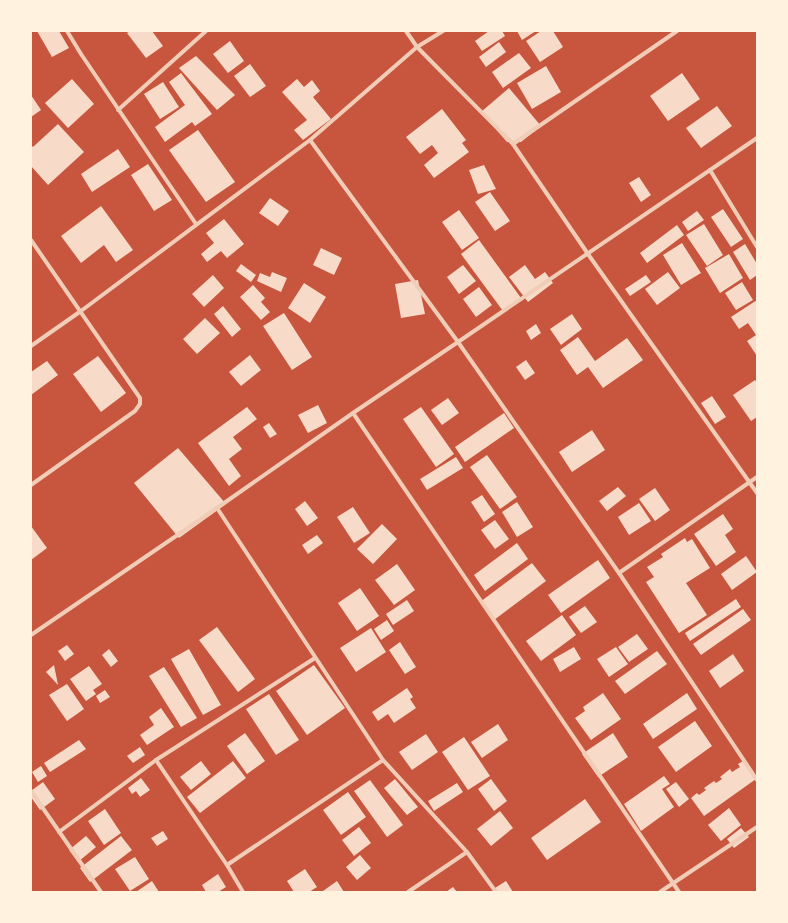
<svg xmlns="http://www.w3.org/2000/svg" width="788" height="923" viewBox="0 0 788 923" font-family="Figtree,sans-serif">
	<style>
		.building { fill: #f7dbc8 }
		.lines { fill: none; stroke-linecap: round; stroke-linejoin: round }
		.minor { stroke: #f1ccb7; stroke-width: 4 }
	</style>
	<rect width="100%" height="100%" fill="#c8553d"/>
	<g class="building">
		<path d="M37 31H59L69 48 52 57Z"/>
		<path d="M130 31H152L163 46 146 58 127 33Z"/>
		<path d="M489 31H502L505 36 482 51 475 41Z"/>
		<path d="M517 31H536L522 40Z"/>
		<path d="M541 31H553L563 47 540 62 526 41Z"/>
		<path d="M230 41 244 61 228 73 213 54Z"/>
		<path d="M499 42 506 52 486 67 479 57Z"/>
		<path d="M519 53 531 68 503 88 492 72Z"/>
		<path d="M196 56 235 95 217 110 179 68Z"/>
		<path d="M250 64 266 86 250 97 234 76Z"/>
		<path d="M546 66 561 92 532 109 517 83Z"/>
		<path d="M181 73 212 114 195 126 192 122 165 142 155 127 185 105 169 82Z"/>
		<path d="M682 73 700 99 668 121 650 96Z"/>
		<path d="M72 79 94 104 68 128 45 103Z"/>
		<path d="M297 79 304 87 312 80 320 91 313 97 331 119 303 140 294 130 307 120 282 92Z"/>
		<path d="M163 82 179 107 160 119 144 94Z"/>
		<path d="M509 88 541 126 521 142H507L481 112Z"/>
		<path d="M31 95 41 110 31 117Z"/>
		<path d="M717 106 732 126 701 148 686 128Z"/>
		<path d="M442 109 466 140 462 143 469 152 434 178 424 165 438 153 432 145 420 154 406 137Z"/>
		<path d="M58 124 84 152 48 185 31 166V145L33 147Z"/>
		<path d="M198 130 235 182 206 202 169 150Z"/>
		<path d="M118 149 130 167 92 192 81 174Z"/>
		<path d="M148 164 172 200 154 211 131 175Z"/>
		<path d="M484 165 496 189 478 194 469 170Z"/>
		<path d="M639 177 651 195 641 202 629 183Z"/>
		<path d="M490 192 510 221 495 231 475 202Z"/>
		<path d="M270 198 289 211 278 226 259 213Z"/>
		<path d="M101 206 133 250 116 262 104 245 81 263 61 236Z"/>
		<path d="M723 209 743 239 731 247 711 217Z"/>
		<path d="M459 210 479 238 462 250 442 222Z"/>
		<path d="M697 211 704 220 688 231 682 222Z"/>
		<path d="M224 219 244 244 227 258 221 251 207 262 201 254 214 243 206 233Z"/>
		<path d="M704 224 723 255 707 266 686 235Z"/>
		<path d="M677 225 684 235 647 263 640 253Z"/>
		<path d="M479 240 521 298 503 311 461 254Z"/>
		<path d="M682 243 701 273 681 285 663 255Z"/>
		<path d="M745 244 757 264V275L750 280 733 252Z"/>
		<path d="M321 248 342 258 334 275 313 265Z"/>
		<path d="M729 254 743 278 720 293 705 268Z"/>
		<path d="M241 264 256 275 251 282 236 271Z"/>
		<path d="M463 265 476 281 459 294 447 277Z"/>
		<path d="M525 265 535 279 545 272 553 283 528 302 509 277Z"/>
		<path d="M272 272 287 278 281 292 257 281 260 273 270 277Z"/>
		<path d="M668 272 680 288 657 305 645 289Z"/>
		<path d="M213 275 224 288 204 307 192 294Z"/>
		<path d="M646 275 651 282 630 296 625 289Z"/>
		<path d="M418 280 425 314 401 318 395 284Z"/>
		<path d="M742 282 753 300 736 310 725 293Z"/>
		<path d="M304 283 326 297 310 323 288 308Z"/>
		<path d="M253 285 265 298 261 302 270 312 261 320 240 297Z"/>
		<path d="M479 287 492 305 476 317 463 299Z"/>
		<path d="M757 300V356L747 341 756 335 748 323 739 329 731 317Z"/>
		<path d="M223 306 241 329 232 337 214 314Z"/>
		<path d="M284 313 312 357 292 370 263 326Z"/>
		<path d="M572 314 582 329 561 345 550 329Z"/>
		<path d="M205 318 220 333 197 354 183 339Z"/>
		<path d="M536 324 541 333 531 340 526 331Z"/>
		<path d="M578 337 595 361 627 338 643 360 603 388 588 367 577 375 560 350Z"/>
		<path d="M250 355 261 370 241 386 229 372Z"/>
		<path d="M98 356 126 393 101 412 73 374Z"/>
		<path d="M526 360 535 373 525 380 516 367Z"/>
		<path d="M47 361 58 375 31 395V372Z"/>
		<path d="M755 380 757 383V417L751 421 733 395Z"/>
		<path d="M712 396 726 417 715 424 701 403Z"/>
		<path d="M448 398 459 413 442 425 431 410Z"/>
		<path d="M318 405 327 423 308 433 298 415Z"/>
		<path d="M247 407 257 419 233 437 242 449 229 459 241 476 229 486 198 443Z"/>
		<path d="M421 407 454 454 436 467 403 419Z"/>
		<path d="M504 413 514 428 465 462 455 447Z"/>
		<path d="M269 423 277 434 270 438 263 427Z"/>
		<path d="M592 430 605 450 572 472 559 452Z"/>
		<path d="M178 448 226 504 179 538 134 483Z"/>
		<path d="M487 455 517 497 500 509 470 467Z"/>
		<path d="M456 457 463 468 427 490 420 479Z"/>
		<path d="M618 487 626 496 607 511 599 501Z"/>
		<path d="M655 488 670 510 655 521 639 499Z"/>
		<path d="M482 495 495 514 484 522 471 502Z"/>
		<path d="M305 501 318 518 307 526 295 509Z"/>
		<path d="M517 502 533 527 517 537 502 512Z"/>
		<path d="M639 503 651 521 629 535 618 517Z"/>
		<path d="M353 507 370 533 354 543 337 517Z"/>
		<path d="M723 514 733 529 725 535 736 552 716 566 694 534Z"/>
		<path d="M495 520 509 539 495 549 481 530Z"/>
		<path d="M382 524 397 539 373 564 357 549Z"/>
		<path d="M31 526 47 548 31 560Z"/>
		<path d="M317 535 323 543 308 554 302 545Z"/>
		<path d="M685 538 687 542 692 539 710 568 686 583 707 615 679 633 646 582 654 577 647 567 663 557 661 554Z"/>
		<path d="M517 543 528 559 485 591 474 575Z"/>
		<path d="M746 556 757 572 732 590 721 574Z"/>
		<path d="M598 560 610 578 561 613 548 595Z"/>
		<path d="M532 563 546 581 494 620 480 602Z"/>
		<path d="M397 564 415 590 394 605 375 580Z"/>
		<path d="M360 588 379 616 357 631 338 603Z"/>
		<path d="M736 599 741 607 690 641 685 633Z"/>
		<path d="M407 600 414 611 393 625 386 614Z"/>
		<path d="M585 606 597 622 581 633 569 617Z"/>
		<path d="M743 609 751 620 701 655 693 644Z"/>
		<path d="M562 615 576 635 541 661 526 641Z"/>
		<path d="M387 620 394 631 381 640 374 629Z"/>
		<path d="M217 627 255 679 238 692 199 640Z"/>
		<path d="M371 628 386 652 356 672 340 648Z"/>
		<path d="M637 634 648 649 629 662 618 647Z"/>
		<path d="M400 642 416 667 405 674 389 650Z"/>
		<path d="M67 645 74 654 65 661 58 651Z"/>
		<path d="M574 647 581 659 560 672 553 659Z"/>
		<path d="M616 647 628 664 609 677 597 659Z"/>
		<path d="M109 649 118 661 111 667 102 655Z"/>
		<path d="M189 649 221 705 203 715 171 659Z"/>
		<path d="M657 651 667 664 625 694 615 681Z"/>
		<path d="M733 654 744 671 720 688 709 671Z"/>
		<path d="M54 665 58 685 46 672Z"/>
		<path d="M314 665 345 708 307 735 276 691Z"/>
		<path d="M89 666 102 684 93 690 96 694 86 701 70 679Z"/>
		<path d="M164 667 197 718 181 727 149 676Z"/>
		<path d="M67 684 84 709 67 721 49 695Z"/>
		<path d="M407 688 413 697 410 699 416 708 394 723 388 714 378 721 372 712Z"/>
		<path d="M105 690 110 697 100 703 96 696Z"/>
		<path d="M603 693 621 719 591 740 575 718 585 711 583 707Z"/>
		<path d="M687 693 697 709 653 739 643 724Z"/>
		<path d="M269 694 299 740 276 755 246 709Z"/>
		<path d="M161 708 174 727 147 745 140 735 154 725 149 717Z"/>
		<path d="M695 721 712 746 676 772 658 747Z"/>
		<path d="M498 724 508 740 482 758 471 742Z"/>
		<path d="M245 733 265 761 247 774 227 746Z"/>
		<path d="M613 733 628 757 598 777 582 754Z"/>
		<path d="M426 734 438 752 412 770 399 752Z"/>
		<path d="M464 737 490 776 468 790 442 752Z"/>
		<path d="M79 740 86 749 50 772 44 763Z"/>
		<path d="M140 747 145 755 133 763 127 756Z"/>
		<path d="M201 761 211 774 191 790 180 777Z"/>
		<path d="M233 761 246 778 200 813 187 797Z"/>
		<path d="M743 761 756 779 704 816 691 798 697 793 699 795 706 790 704 788 714 781 716 783 722 779 720 777 730 769 732 772 740 767 738 764Z"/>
		<path d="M41 766 47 776 38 782 32 772Z"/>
		<path d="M664 776 670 784 662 789 674 807 641 831 624 804Z"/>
		<path d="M141 778 150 790 140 797 136 791 132 794 128 788Z"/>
		<path d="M395 779 418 807 407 815 384 788Z"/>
		<path d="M491 779 507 801 494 811 478 789Z"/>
		<path d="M370 780 403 825 387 837 354 791Z"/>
		<path d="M43 782 55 799 40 810 31 797V791Z"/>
		<path d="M676 782 689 799 679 807 666 789Z"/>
		<path d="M457 783 463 792 434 811 428 801Z"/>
		<path d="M348 792 366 817 341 835 323 810Z"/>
		<path d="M585 799 601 822 547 860 531 838Z"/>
		<path d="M729 808 741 825 721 841 708 825Z"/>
		<path d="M105 809 121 833 104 845 88 821Z"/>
		<path d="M500 811 513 828 491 846 477 829Z"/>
		<path d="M359 827 371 843 354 856 342 840Z"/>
		<path d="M741 828 749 837 734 848 727 839Z"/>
		<path d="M163 831 168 839 157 846 151 838Z"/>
		<path d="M86 836 96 847 78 862 69 850Z"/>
		<path d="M121 836 132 850 90 882 80 868Z"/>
		<path d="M360 855 371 868 357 880 346 867Z"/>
		<path d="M135 857 149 879 130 891 115 869Z"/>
		<path d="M305 869 317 887 309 892H294L287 881Z"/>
		<path d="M218 874 226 887 218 892H206L202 885Z"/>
		<path d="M152 881 159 892H136Z"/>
		<path d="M337 881 344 892H324L323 891Z"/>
		<path d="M506 881 513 892H498L495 888Z"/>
		<path d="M453 887 457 892H446Z"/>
	</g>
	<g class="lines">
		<g class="minor">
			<path d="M67 31 81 54 196 224"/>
			<path d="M406 31 417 47 513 144 588 254 757 493"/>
			<path d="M118 110 206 31"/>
			<path d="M310 140 458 342 619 573 757 780"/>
			<path d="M513 144 677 31"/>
			<path d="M710 170 757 247"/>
			<path d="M31 240 140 398V404L135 411 31 485"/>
			<path d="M31 346 81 311 310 140 417 47 443 31"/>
			<path d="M353 413 679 892"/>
			<path d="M217 508 383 760 467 852 496 892"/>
			<path d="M619 573 757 477"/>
			<path d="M31 635 217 508 353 413 458 342 757 138"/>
			<path d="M156 760 227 865 243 892"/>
			<path d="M31 791 101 892"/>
			<path d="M59 832 156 760 315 658"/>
			<path d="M227 865 383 760"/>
			<path d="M408 892 467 852"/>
			<path d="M660 892 757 827"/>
		</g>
	</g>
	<rect width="788" height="923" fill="none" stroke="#fff3e0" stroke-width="64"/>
</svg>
